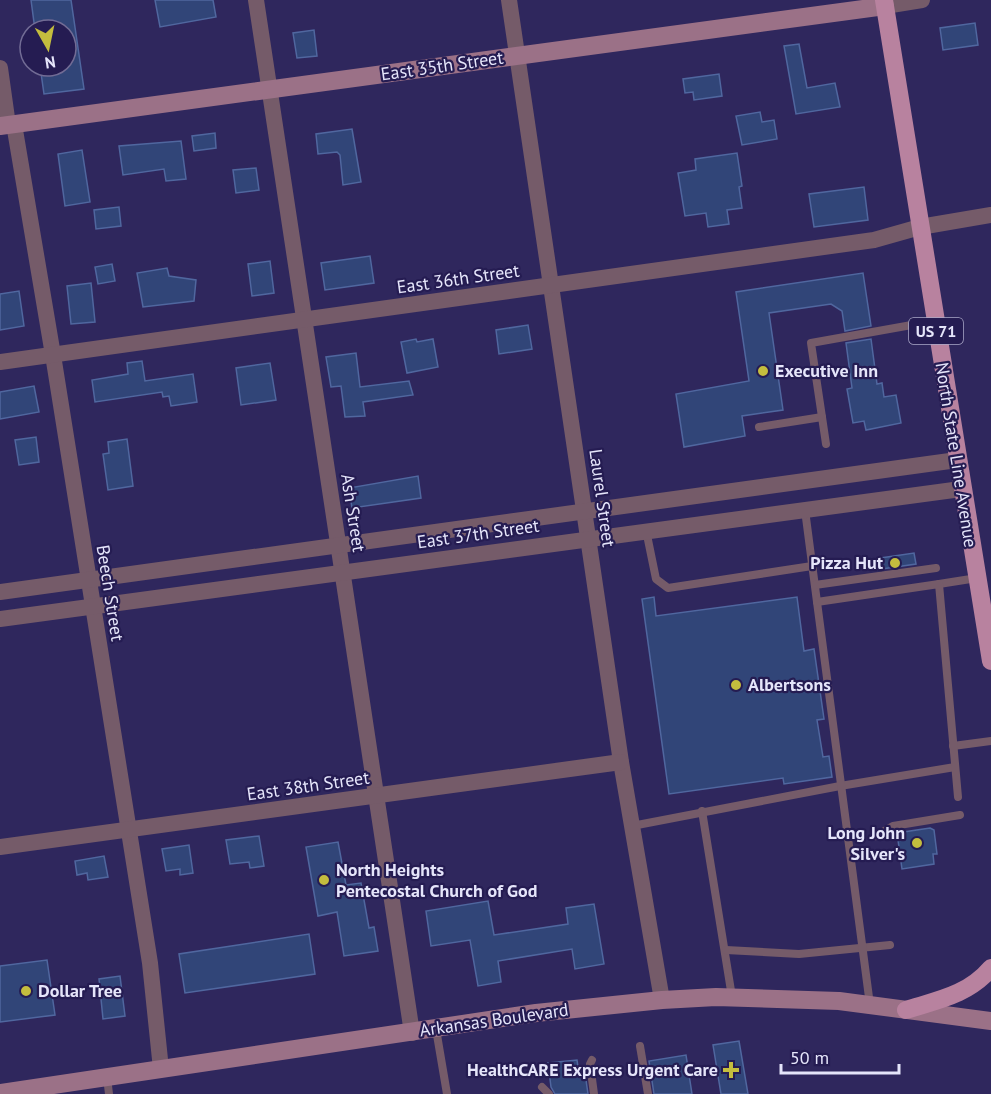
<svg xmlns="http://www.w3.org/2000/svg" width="991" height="1094" viewBox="0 0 991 1094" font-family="'PT Sans',sans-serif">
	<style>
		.building { fill: #314578; stroke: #50679f; stroke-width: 1.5 }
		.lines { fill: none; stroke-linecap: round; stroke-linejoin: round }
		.lane { stroke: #755b69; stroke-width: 8 }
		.street { stroke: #755b69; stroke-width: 16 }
		.secondary { stroke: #9b7187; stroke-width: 18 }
		.primary { stroke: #b8829f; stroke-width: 18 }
		.poi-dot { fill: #c4bd3e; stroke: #251c52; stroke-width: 2 }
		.labels { text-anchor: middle; stroke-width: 4.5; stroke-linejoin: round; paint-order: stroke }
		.shield { fill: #251c52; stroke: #aba9c8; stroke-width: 1.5 }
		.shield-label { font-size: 16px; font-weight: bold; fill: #e5e5fa }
		.street-label { font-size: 18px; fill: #e5e5fa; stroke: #251c52 }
		.poi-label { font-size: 18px; font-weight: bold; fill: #e5e5fa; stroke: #251c52; text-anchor: start }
	</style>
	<rect width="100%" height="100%" fill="#2f275d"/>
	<g class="building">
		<path d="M31 0H71L84 89 44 94 40 66H66V30H35Z"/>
		<path d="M155 0H213L216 17 160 27Z"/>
		<path d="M975 23 978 45 943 50 940 28Z"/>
		<path d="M314 30 317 56 297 58 293 33Z"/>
		<path d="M799 44 807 88 835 83 840 107 796 114 784 46Z"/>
		<path d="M719 74 722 96 694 100 693 92 685 93 683 79Z"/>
		<path d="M760 112 762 122 774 120 777 139 742 145 736 116Z"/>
		<path d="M352 129 361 182 343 185 340 155 337 152 318 154 316 134Z"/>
		<path d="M215 133 216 148 194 151 192 136Z"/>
		<path d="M181 141 186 179 166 181 164 169 123 175 119 146Z"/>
		<path d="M82 150 90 202 65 206 58 154Z"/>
		<path d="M737 153 742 186 739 187 742 208 727 210 729 224 708 227 706 213 685 216 678 173 696 170 695 159Z"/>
		<path d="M256 168 259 190 236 193 233 170Z"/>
		<path d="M864 187 868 220 814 227 809 194Z"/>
		<path d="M119 207 121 226 96 229 94 210Z"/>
		<path d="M370 256 374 283 325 290 321 263Z"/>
		<path d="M270 261 274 293 252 296 248 264Z"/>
		<path d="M112 264 115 281 98 284 95 267Z"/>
		<path d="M167 268 169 276 196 280 194 301 143 307 137 273Z"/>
		<path d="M863 273 871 326 845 331 842 311 831 304 769 313 783 410 742 416 745 436 684 447 676 394 749 381 736 292Z"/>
		<path d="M91 283 95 322 71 324 67 286Z"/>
		<path d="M19 291 24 326 0 330V294Z"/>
		<path d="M528 325 532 349 499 354 496 330Z"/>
		<path d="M416 339 417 342 433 339 438 367 407 373 401 342Z"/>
		<path d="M871 339 877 384 882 383 884 397 896 395 901 423 866 430 864 421 853 423 847 389 852 388 846 343Z"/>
		<path d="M356 353 360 387 409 381 413 395 363 402 365 416 345 417 341 386 331 387 326 357Z"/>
		<path d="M142 361 145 381 193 374 197 402 171 406 169 396 163 397 162 392 95 402 92 380 128 374 127 363Z"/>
		<path d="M270 363 276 400 241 405 236 368Z"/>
		<path d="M34 386 39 412 0 419V392Z"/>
		<path d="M36 437 39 462 19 465 15 440Z"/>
		<path d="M127 439 133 486 108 490 103 454 109 453 108 442Z"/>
		<path d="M418 476 421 498 352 508 349 488Z"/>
		<path d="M914 553 916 564 875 570 874 559Z"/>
		<path d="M654 597 656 616 797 597 804 651 814 649 824 719 817 720 823 757 829 756 832 777 784 784 783 778 669 794 642 599Z"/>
		<path d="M930 828 934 830 937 854H933L934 864 902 869 897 833Z"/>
		<path d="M259 836 264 866 250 868 249 862 230 864 226 840Z"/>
		<path d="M338 842 346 885 361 883 369 928 374 927 378 951 344 956 337 912 318 916 306 847Z"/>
		<path d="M189 845 193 873 180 875V869L166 871 162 849Z"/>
		<path d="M104 856 108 877 88 880 87 873 77 875 75 861Z"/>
		<path d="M488 901 494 935 568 924 566 908 594 904 604 964 575 969 572 949 498 961 501 982 478 986 470 940 431 946 426 911Z"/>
		<path d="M309 934 315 974 185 993 179 954Z"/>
		<path d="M47 960 55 1015 0 1022V966Z"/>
		<path d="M120 976 125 1016 103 1019 99 979Z"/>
		<path d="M739 1041 748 1094H721L713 1045Z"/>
		<path d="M686 1055 692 1094H654L649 1061Z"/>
		<path d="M577 1060 578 1067 584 1066 588 1094H555L551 1087 548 1063Z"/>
	</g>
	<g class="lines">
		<g class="lane">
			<path d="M759 427 822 417"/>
			<path d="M826 444 811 343 934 321"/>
			<path d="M805 510 817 602"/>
			<path d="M646 530 656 579 668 588 812 566"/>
			<path d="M939 584 977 578"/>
			<path d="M815 585 936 568"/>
			<path d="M953 746 991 741"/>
			<path d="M702 811 732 997"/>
			<path d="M632 826 840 786 955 767"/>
			<path d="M876 836 893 826 960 815"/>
			<path d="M726 950 799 954 890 945"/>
			<path d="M870 1005 817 602 939 584 958 797"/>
			<path d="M436 1029 447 1094"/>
			<path d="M640 1046 648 1094"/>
			<path d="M592 1060 590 1064 594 1094"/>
			<path d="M107 1077 109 1094"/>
			<path d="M542 1087 549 1094"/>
		</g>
		<g class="street">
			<path d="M256 0 412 1033"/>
			<path d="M509 0 621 762 662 1000"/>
			<path d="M885 6 922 0"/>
			<path d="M0 68 8 125"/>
			<path d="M14 124 53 355 150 963 161 1069"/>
			<path d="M0 362 874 240 920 227 991 215"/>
			<path d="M0 592 957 460"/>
			<path d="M0 619 961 489"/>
			<path d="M0 847 621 762"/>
		</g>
		<g class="secondary">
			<path d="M0 126 885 6"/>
			<path d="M0 1093 536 1013 662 1000 716 997 839 1001 991 1021"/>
		</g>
		<g class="primary">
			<path d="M884 0 991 661"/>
			<path d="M906 1010C938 1000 968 995 991 968"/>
		</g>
	</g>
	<g class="poi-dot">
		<circle cx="763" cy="371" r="6"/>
		<circle cx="895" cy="563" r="6"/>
		<circle cx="736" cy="685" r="6"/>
		<circle cx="917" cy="843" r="6"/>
		<circle cx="324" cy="880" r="6"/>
		<circle cx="26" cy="991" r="6"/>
		<path d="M728 1061h6v6h6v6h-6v6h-6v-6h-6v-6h6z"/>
	</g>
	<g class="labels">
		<rect class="shield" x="909" y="318" width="54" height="26" rx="4.5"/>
		<g class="shield-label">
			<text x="936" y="337">US 71</text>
		</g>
		<g class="street-label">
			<text transform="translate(442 66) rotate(-8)" y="6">East 35th Street</text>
			<text transform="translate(458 279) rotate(-8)" y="6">East 36th Street</text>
			<text transform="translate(956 455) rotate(81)" y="6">North State Line Avenue</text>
			<text transform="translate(602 498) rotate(82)" y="6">Laurel Street</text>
			<text transform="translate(353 513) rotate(81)" y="6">Ash Street</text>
			<text transform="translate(478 534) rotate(-8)" y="6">East 37th Street</text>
			<text transform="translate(110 593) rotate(81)" y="6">Beech Street</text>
			<text transform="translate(308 786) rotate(-8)" y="6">East 38th Street</text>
			<text transform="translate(494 1020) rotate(-8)" y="6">Arkansas Boulevard</text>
		</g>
		<g class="poi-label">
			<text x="775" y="377">Executive Inn</text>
			<text x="883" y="569" text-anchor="end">Pizza Hut</text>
			<text x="748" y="691">Albertsons</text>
			<text x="905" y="839" text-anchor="end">Long John<tspan x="905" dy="21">Silver's</tspan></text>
			<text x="336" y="876">North Heights<tspan x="336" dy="21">Pentecostal Church of God</tspan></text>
			<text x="38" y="997">Dollar Tree</text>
			<text x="718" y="1076" text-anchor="end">HealthCARE Express Urgent Care</text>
		</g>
	</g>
	<g transform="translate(48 48) rotate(171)"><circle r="28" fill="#251c52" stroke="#726c95" stroke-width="1.5"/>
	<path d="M0-4.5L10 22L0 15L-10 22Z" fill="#c4bd3e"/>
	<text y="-9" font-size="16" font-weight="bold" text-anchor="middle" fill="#e5e5fa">N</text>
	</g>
	<path d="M781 1064v9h118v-9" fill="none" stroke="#e5e5fa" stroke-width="3"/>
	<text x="790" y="1064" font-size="18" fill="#e5e5fa" stroke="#251c52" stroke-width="4.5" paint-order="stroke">50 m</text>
</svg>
